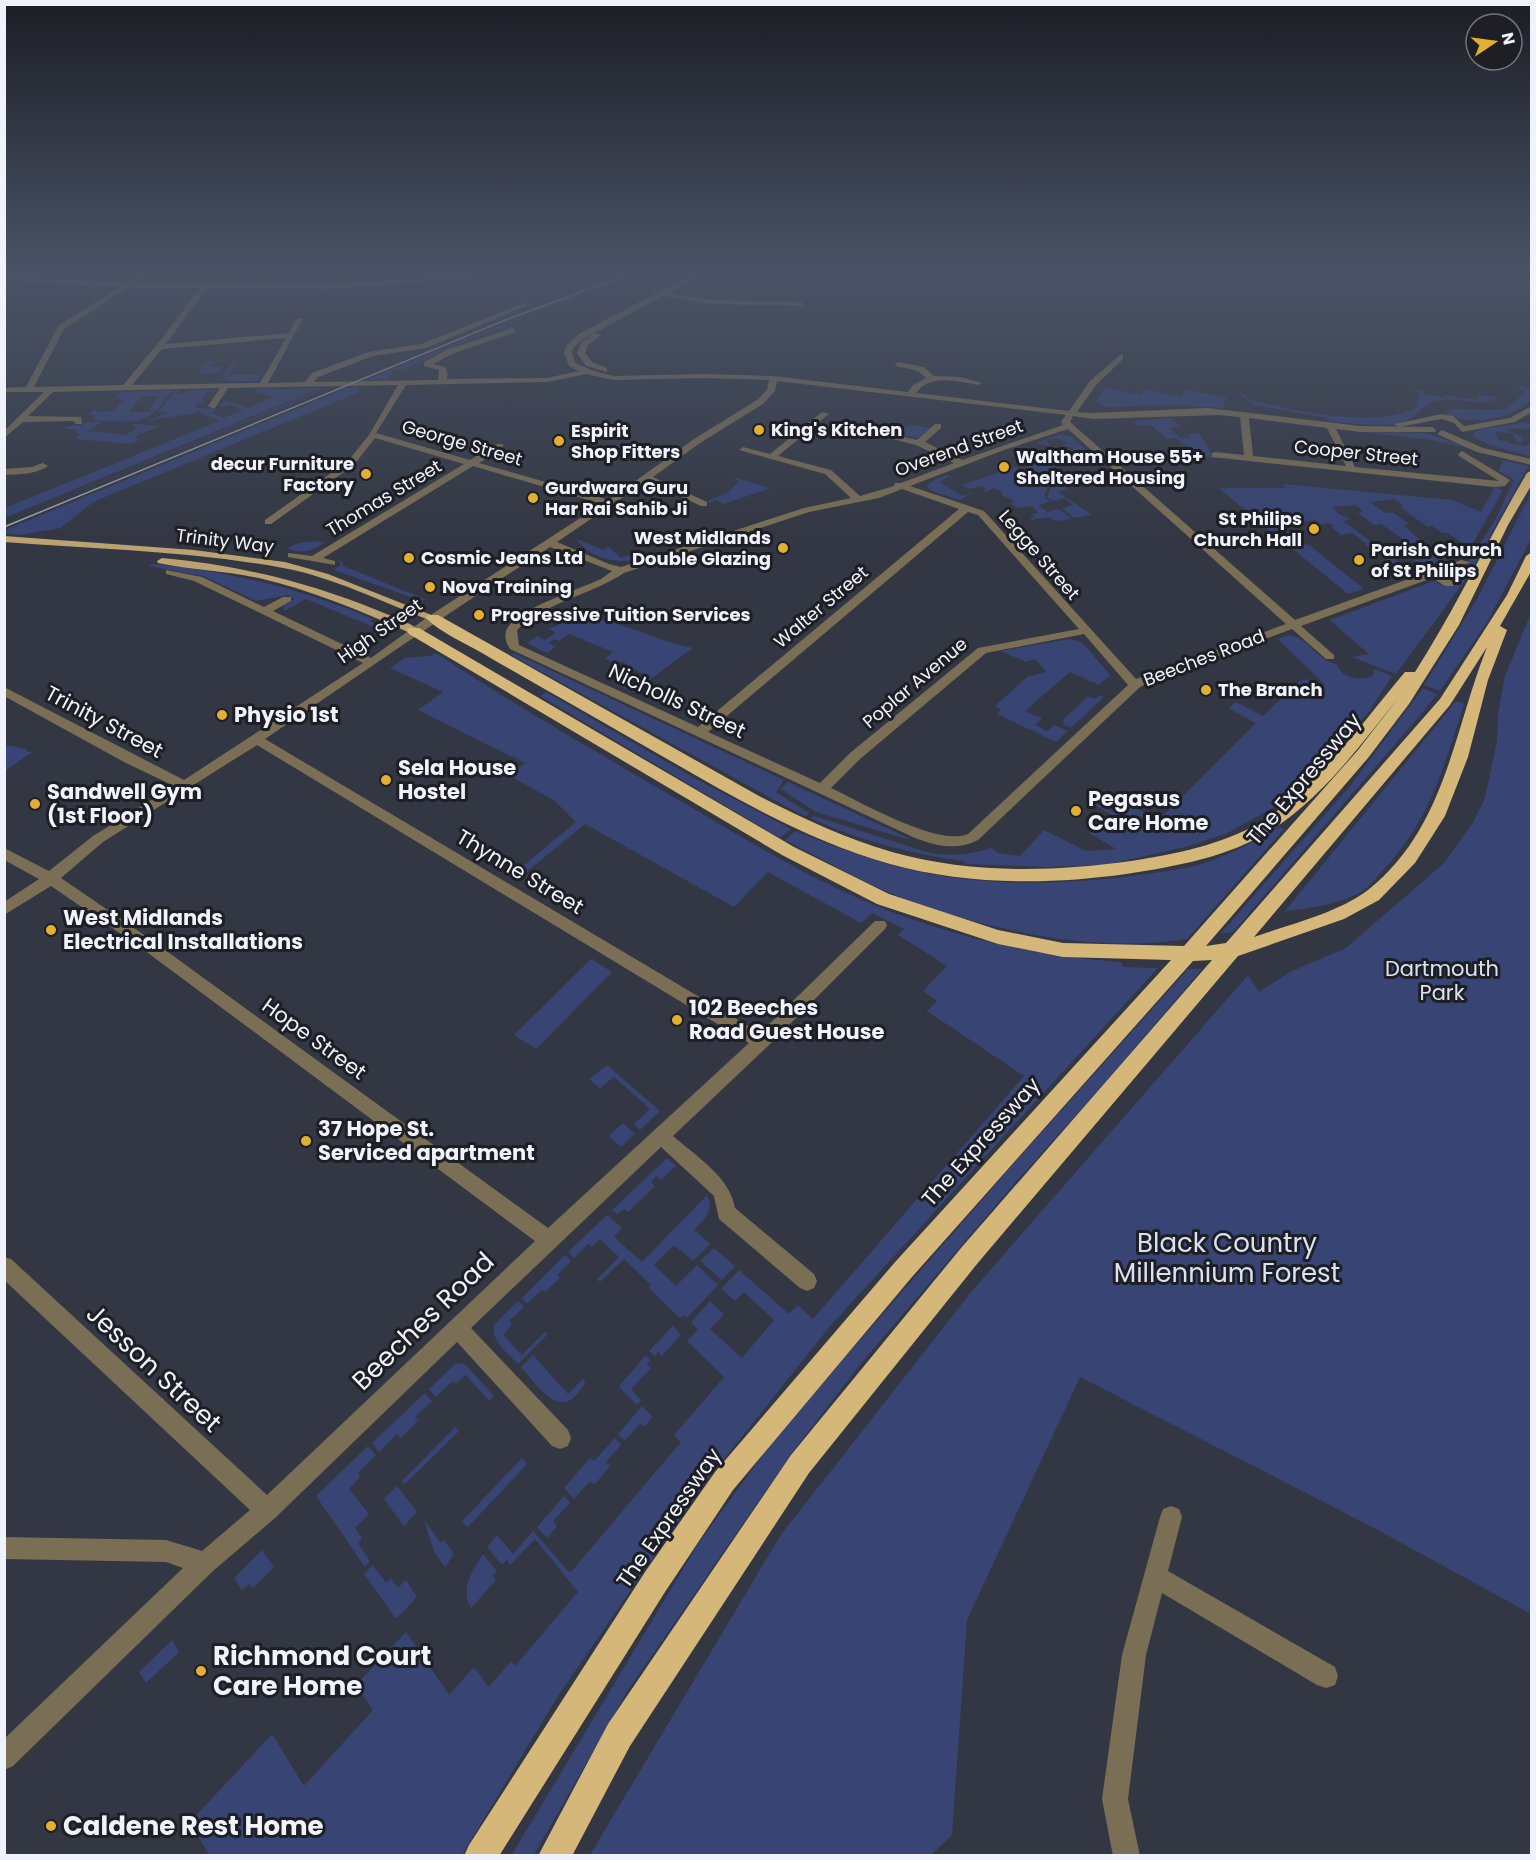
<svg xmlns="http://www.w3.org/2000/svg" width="1536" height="1860" viewBox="0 0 1536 1860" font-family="Poppins,sans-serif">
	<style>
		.green { fill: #374474 }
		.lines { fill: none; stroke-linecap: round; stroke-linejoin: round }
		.minor { fill: #7a6e55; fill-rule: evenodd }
		.major { fill: #bba270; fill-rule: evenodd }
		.highway { fill: #d4b779; fill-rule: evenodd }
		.tram { stroke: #a0a3ad; stroke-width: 1.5 }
		.poi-dot { fill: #e2af34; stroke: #1d1f24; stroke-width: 2 }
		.labels { text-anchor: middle; stroke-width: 6; stroke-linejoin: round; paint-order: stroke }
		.far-poi-label { font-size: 18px; font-weight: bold; fill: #f1f3fc; stroke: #1d1f24; text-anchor: start }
		.far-street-label { font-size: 18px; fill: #f1f3fc; stroke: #1d1f24 }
		.street-label { font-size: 21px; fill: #f1f3fc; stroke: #1d1f24 }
		.poi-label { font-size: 21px; font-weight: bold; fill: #f1f3fc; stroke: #1d1f24; text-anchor: start }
		.park-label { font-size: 21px; fill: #dce1f2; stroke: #1d1f24 }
		.near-park-label { font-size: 26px; fill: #dce1f2; stroke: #1d1f24 }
		.near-street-label { font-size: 26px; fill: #f1f3fc; stroke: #1d1f24 }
		.near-poi-label { font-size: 26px; font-weight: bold; fill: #f1f3fc; stroke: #1d1f24; text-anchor: start }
	</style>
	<rect width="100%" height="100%" fill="#333743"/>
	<g class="green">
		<path d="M634 273H641L505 324 510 328 493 329 401 370H393L389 379 366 380 552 304Z"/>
		<path d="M207 361H239L227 375H259L265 368 257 381H223L226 376H223L232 361 215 362 212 367 222 366 218 373H198Z"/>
		<path d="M1517 385 1531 389 1532 399C1511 419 1474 426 1447 415V410L1454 409 1504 410 1524 393Z"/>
		<path d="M360 387 357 393 93 502 61 528 20 535 5 533V530L347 388Z"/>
		<path d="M1106 387 1141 395 1145 389 1181 397 1187 390 1227 398 1223 404 1224 408 1172 405 1109 407 1100 405 1097 401Z"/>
		<path d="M321 388 9 516 5 515V508L219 421 199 412 211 407 216 410 211 413 224 418 243 410 231 404 224 407 218 405 228 401 247 408 273 397 253 391 258 389Z"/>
		<path d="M325 388H328L5 522Z"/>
		<path d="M1415 389 1423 391V393L1445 398 1446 395 1477 400 1479 395 1499 397C1485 408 1458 397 1440 400 1425 402 1420 414 1406 421 1389 429 1348 423 1328 421L1327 418 1255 405 1239 395V393L1246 395 1248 400C1295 409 1373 431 1416 407L1420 392 1412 390Z"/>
		<path d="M173 390 157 410H149L158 396H142L129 412 156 411C138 427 115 420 92 420L96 415H88L94 410H97L96 412 113 411 124 399H115L121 392Z"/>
		<path d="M176 390H179L177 394 184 393 187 390H217L216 392H208L202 400 208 402 197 404 196 408H206L190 414 149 420 169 412H158Z"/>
		<path d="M1170 418 1180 427 1169 428 1181 438 1191 437 1188 434 1199 433 1215 458 1179 456 1174 452 1190 449 1176 438 1167 439 1151 425 1139 426 1133 421Z"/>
		<path d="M103 421 88 431 126 435 138 427 133 426 135 424 160 426 138 435 136 438 140 440 131 444 76 439 80 433H76L77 431 74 429H65L68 426H81L84 423Z"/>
		<path d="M1527 422 1532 427 1527 430 1509 428 1507 430 1524 437 1522 442H1517L1512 433 1495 432 1499 440 1508 441 1510 444 1527 446 1531 440V451L1529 456 1489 445 1473 436 1474 432 1480 429Z"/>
		<path d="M911 425 931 428 918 438 899 435 902 428Z"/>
		<path d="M1362 432 1426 433 1475 450 1432 440Z"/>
		<path d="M1061 434 1071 436 1090 454 1082 457 1070 447 1063 445 1067 443 1057 438 1046 441 1051 445 1046 446 1038 442Z"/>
		<path d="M1055 456 1059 459 1054 467 1047 470 1055 478 1051 479 1044 496 1050 502 1038 505 1047 512 1059 509 1072 519 1055 521 1050 517 1032 520 1030 517H1034L1032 514 1038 513 1032 506 1019 508 1011 504 1014 501 1002 495V491L992 488 987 492 983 491 986 489 983 486 969 489 962 485 1015 467 1020 470 1014 474 1021 476 1030 471 1024 468Z"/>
		<path d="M1503 460 1528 466 1471 572 1396 674 1352 657 1369 654 1330 620 1434 581 1444 586 1453 583 1448 576 1463 570 1495 520 1514 480 1499 471Z"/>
		<path d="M947 475 955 479 948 477 939 482 962 496 972 493 959 500 932 491 926 486 936 479Z"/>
		<path d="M736 478 771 488 724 504 716 500 710 503 707 501 727 493 739 481 734 479Z"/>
		<path d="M1062 478 1067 481 1060 483 1067 489 1058 492 1092 515 1074 518 1062 508 1073 505 1065 498 1052 501 1047 497 1054 479Z"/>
		<path d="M1283 484 1453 500 1481 512 1495 487 1503 490 1470 548 1447 533H1442L1432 526 1428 527 1401 508 1402 504 1394 499 1370 502 1385 513 1392 512 1409 524 1404 525 1421 541 1409 544 1381 524 1374 525 1358 513 1363 511 1355 505 1332 507 1339 514 1351 519 1343 521 1412 572 1406 573 1365 545 1367 544 1352 533 1341 535 1331 527 1334 526 1329 523 1321 524 1315 520 1285 525 1279 520 1258 521 1219 488H1285Z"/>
		<path d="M1531 493V539L1486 624 1440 691 1424 685 1477 599Z"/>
		<path d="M1276 522 1306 545H1309L1364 589 1348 594 1262 524Z"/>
		<path d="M254 536 287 549C296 542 313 539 324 543 316 549 307 553 296 551L270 544 245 542Z"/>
		<path d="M577 539 603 550 609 547 621 558 628 555 635 560C615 564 587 557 577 539Z"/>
		<path d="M1446 551 1464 552 1423 567 1413 560 1424 558 1421 555Z"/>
		<path d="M339 560 343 562V566L425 599 422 601 334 570 341 564Z"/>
		<path d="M152 564C229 571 302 589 373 619L370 621 381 627V630L306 599 285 611 283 607 294 599 288 595 256 601 203 576 149 566Z"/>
		<path d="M1531 613V1614L1376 1529 1080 1377 967 1620 952 1835 931 1855H590L780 1536 972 1291 1248 975 1259 992 1290 972 1346 948 1444 863 1472 824 1485 798 1497 741 1498 714 1505 676Z"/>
		<path d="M576 616C584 621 589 617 598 619 629 625 661 642 693 648L633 692 612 683 621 682 632 687 646 676 623 662H613L605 659 613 652 569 634 559 641 554 639 549 643 555 647 547 653 527 643 537 636 545 640 556 633 549 629Z"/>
		<path d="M1289 635C1308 637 1317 661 1337 664 1340 678 1362 683 1373 675L1374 669 1392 676 1368 713 1274 807 1226 834 1185 847 1105 865 1047 867 965 864 964 861C913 855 858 840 810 818L814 816 930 853C952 856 970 855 991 848L998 853 1020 856 1044 830 1086 851 1116 849 1089 833 1102 818 1108 821 1113 815 1092 804 1094 802 1111 811 1121 801 1145 813 1134 825 1147 832 1256 723 1228 708 1236 702 1263 716 1299 681 1308 679 1317 687 1325 685 1278 639Z"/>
		<path d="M1069 639 1082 642 1110 675 1099 685 1070 672 1025 711 1042 718 1035 725 1047 731 1055 725 1068 731 1056 742 997 714 1001 709 995 706 1027 677 1046 672 1035 659 1026 662 1001 651Z"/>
		<path d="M436 653C511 703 590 748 668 794 724 826 779 861 838 889 926 931 1024 955 1121 962L1123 967 1158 968 831 1325 701 1488 558 1696 462 1855H209L190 1822 272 1734 304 1786 373 1710 356 1685 406 1632 449 1695 474 1667 489 1687 511 1661 515 1666 578 1592 535 1539 510 1565 507 1560 502 1565 487 1547 497 1535 513 1554 533 1531 570 1573 681 1442 674 1435 724 1377 687 1341 698 1329 691 1322 710 1301 724 1314 710 1329 742 1358 774 1320 744 1292 735 1301 721 1289 739 1270 789 1314 798 1305 813 1319 1024 1076 927 1011 937 1001 923 991 947 966 898 935 904 929 872 913 861 923 768 872 734 907 585 824 519 878 513 874 576 822 555 801 510 776 525 763 418 710 443 692 390 668 404 658 429 656Z"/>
		<path d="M514 653 784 780 776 792 809 813 806 816 796 812 511 655Z"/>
		<path d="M1423 688 1437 694 1423 712 1233 932 1220 934 1350 786Z"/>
		<path d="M546 692 696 779 791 829 780 838 540 696Z"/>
		<path d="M1100 695 1104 697 1071 728 1063 724 1064 722 1062 721 1088 696 1095 699Z"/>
		<path d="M1456 701 1464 704C1445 764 1429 822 1384 869 1378 875 1372 884 1365 889 1344 904 1310 908 1285 911Z"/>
		<path d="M5 745 27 749 26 751 32 752 5 771Z"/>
		<path d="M788 782 906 837 910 840 816 812 781 789Z"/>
		<path d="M1279 827 1284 829 1187 939C1101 953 1004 933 921 905 874 889 830 863 785 840L795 831C834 846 871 861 912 870 986 887 1063 885 1138 875 1159 872 1181 870 1201 864 1229 855 1254 842 1279 827Z"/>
		<path d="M591 959 612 972 536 1049 514 1035Z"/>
		<path d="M1188 969H1202L1104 1084 1014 1184 863 1361 794 1450 628 1690 534 1855 511 1856 698 1544 775 1438 1007 1171Z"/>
		<path d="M607 1065 660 1111 640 1130 634 1124 650 1109 614 1077 600 1088 589 1079Z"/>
		<path d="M623 1123 635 1134 621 1147 608 1136Z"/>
		<path d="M667 1158 676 1166 661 1180 656 1176 651 1182 655 1186 628 1212 624 1209 617 1214 612 1210Z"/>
		<path d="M707 1195C715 1211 704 1219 694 1230L710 1244 693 1261 674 1245 654 1265 676 1286 697 1265 718 1285 687 1318 684 1315 680 1318 649 1288 651 1285 624 1259 600 1282 597 1279 619 1257 600 1239 592 1247 588 1244 574 1258 568 1252 607 1215 622 1228 614 1237 642 1262Z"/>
		<path d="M714 1248 735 1266 722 1280 700 1261Z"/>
		<path d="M565 1255 571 1261 557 1275 560 1278 545 1292 542 1289 527 1304 522 1298Z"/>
		<path d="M518 1301 524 1307 509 1321 512 1325 503 1335 522 1355 545 1332 548 1334 518 1364C507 1352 491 1342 494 1325Z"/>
		<path d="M673 1326 681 1335 662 1356 658 1352 655 1356 649 1351Z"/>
		<path d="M533 1355 568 1394 584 1378 585 1384C581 1389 575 1398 569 1401 551 1409 532 1378 521 1367Z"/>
		<path d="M646 1355 650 1360 647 1364 651 1368 631 1389 641 1401 637 1405 620 1388V1385Z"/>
		<path d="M460 1363 466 1365 494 1396 489 1401 466 1375 456 1384 453 1381 436 1397 429 1389 455 1364Z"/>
		<path d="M425 1393 432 1401 415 1417 418 1421 401 1438 397 1434 379 1452 372 1443Z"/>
		<path d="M642 1406 653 1417 644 1427 640 1424 625 1441 618 1434Z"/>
		<path d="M455 1427 459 1431 404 1485 402 1481Z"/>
		<path d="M615 1438 621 1445 606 1462 610 1466 594 1485 590 1481 574 1499 564 1488 590 1458 594 1461Z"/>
		<path d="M368 1446 376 1455 358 1473 360 1477 349 1489 369 1514 355 1528 362 1538 358 1543 370 1561 365 1567 316 1496Z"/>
		<path d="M522 1458 527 1464 467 1528 462 1521Z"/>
		<path d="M397 1486 417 1512 404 1526 384 1499Z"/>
		<path d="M564 1496 570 1503 553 1521 557 1526 547 1538 537 1527Z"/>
		<path d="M424 1520 441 1543 444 1540 454 1554 445 1567 434 1552Z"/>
		<path d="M262 1550 274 1567 253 1588 249 1584 242 1590 234 1578Z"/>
		<path d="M483 1554 497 1571 493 1575 496 1580 471 1608C460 1588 472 1571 483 1554Z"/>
		<path d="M373 1565 386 1583 391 1578 398 1588 406 1580 417 1597 396 1619 364 1574Z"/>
		<path d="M172 1640 179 1652 146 1683 139 1672Z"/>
	</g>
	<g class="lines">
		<g class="minor">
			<path d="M141 273H149L134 284 327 285 498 273H536L327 289 207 288 166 344 289 333 297 318H303L268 383 305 382 312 373 368 352 421 344 527 302 529 305 426 348 373 356 318 377 314 382 438 380 439 370 424 366V362L446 350 513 328 516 332 452 354 433 364 445 367 448 374 446 379 547 378 579 371 569 366 564 353 567 345 579 334 658 292 695 273H704L669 293 712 300 801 302 804 304 801 306 712 304 663 296 585 338 573 348 572 353 575 363 594 371 614 376 705 374 773 376 908 392 913 385 926 378 918 371 896 366 895 364 899 362 924 367 934 376 960 377 982 383 978 385C958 382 931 373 916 393L1069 411 1090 381 1120 355H1123V359L1096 385 1077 412 1093 413 1208 408 1360 426 1432 427 1436 430 1435 432H1360L1336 429 1355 467 1499 481 1459 456 1458 454 1462 451 1510 480 1505 486 1494 487 1212 457V453L1215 452 1244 455 1240 417 1217 415 1093 419 1073 416 1070 422 1295 620 1461 560 1470 562 1441 574 1453 582V586H1445L1432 578 1301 626 1334 655V659H1326L1292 629 1147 683 1139 688 978 840C956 851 937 846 915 838L510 649C506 643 503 634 508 627 521 608 579 589 601 579L612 571 550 547C454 609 360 675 265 739L760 1033 875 921H885L887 925 885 929 767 1047 673 1136C696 1156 730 1177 735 1208L814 1274 817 1281 814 1288 807 1291 800 1288 719 1219 714 1196 661 1147 471 1328 568 1430 571 1438 568 1446 560 1449 552 1446 457 1342 275 1518 213 1571 13 1766 4 1770V1739L183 1568 166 1562 4 1559V1537L166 1540 202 1551 250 1510 4 1280V1257L11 1259 267 1495 535 1241 140 947 51 886 4 915V902L39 879 4 860V848L49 871 93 836 174 786 124 762 4 696V687L184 780 363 663 194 581 166 574V570L202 577 264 607 283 597H291V601L273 611 371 658 429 616 602 504 473 466 323 558 335 561V565L288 557V553L312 556 464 464 375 438 354 465 271 524H265V520L348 461 369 435 398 385 228 388 215 408H212L208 406 220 388 53 392 28 416 81 417 82 424H76L73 421 23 422 4 438V431L44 392H4V388L26 387 58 326 119 287 4 280V276L125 283ZM128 288H200L160 341 123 385 34 387 64 329ZM286 338 260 383 132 385 162 349ZM586 374 614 380 705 378 769 380 767 390 757 400 694 439 609 500 479 463 503 448V444H497L470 460 376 433 406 385 547 382ZM777 381 1066 415 1061 422 1063 425 962 460 925 442 941 428V424H935L917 440 865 428V432L916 445 954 463 901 483H895L894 486 860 496 831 470 778 456 829 414 822 412 770 454 743 447 739 450 825 474 851 498 804 508 621 567 609 564 557 542 647 481 701 506H707V502L653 477 700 443 763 404 775 391ZM1249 418 1327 428 1346 466 1253 456ZM1068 429 1286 624 1136 679 984 511 910 486 1004 450ZM902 489 959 509 698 727 519 645 517 630C546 602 591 595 624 573L809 512 879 498ZM968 512 978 515 1079 629 978 648 850 753 820 783 708 732ZM1084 634 1128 685 968 834C938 847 861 802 831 788L860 759 986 653ZM257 745 749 1043 548 1228 150 939 61 878 103 842Z"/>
			<path d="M594 333 601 335 588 345 585 353 592 362 607 368V372L586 366 577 353 582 342Z"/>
			<path d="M1532 406V412L1515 422 1462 432 1454 423 1442 419 1398 427 1394 424 1442 414 1453 416 1464 426 1510 418Z"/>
			<path d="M1442 430 1483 448 1532 459V465L1477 452 1439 435 1438 433Z"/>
			<path d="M43 463 48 466C35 475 19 474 4 475V469L32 467Z"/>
			<path d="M1171 1506 1179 1509 1182 1517 1168 1571 1335 1667 1338 1676 1335 1685 1326 1688 1317 1685 1162 1593 1146 1655 1128 1799 1140 1856H1113L1102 1799 1122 1655 1160 1517 1163 1509Z"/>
		</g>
		<g class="major">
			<path d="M4 536 194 550 285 562 328 574 439 618 433 621 429 620C382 602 333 577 283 568 191 551 97 549 4 542Z"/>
			<path d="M162 558C238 565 309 582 379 611 391 616 410 622 420 631L418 633H410C361 611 311 590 259 578 226 571 191 570 158 563L157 561Z"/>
		</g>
		<path class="highway" d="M1532 470V484L1508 525 1459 625 1409 704 1368 758 1206 946 1226 943 1440 699 1507 595 1526 556 1532 552V570L1500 626 1507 630 1488 680 1468 757 1445 816 1415 863 1379 900 1344 919 1238 956 977 1264 809 1473 630 1746 572 1856H538L608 1724 791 1455 961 1248 1212 960 1193 961 912 1277 733 1490 665 1592 499 1856H464L469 1845 645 1572 715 1472 896 1261 1171 960 1063 957 998 944 877 904 782 855 409 634 407 631 409 628H419L794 847 889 894 998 930 1063 943 1184 946 1358 750 1399 697C1362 743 1324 796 1273 829 1230 857 1176 866 1126 874 1048 885 966 885 890 864 795 837 712 784 627 736 578 708 530 681 482 653 465 643 441 633 426 618L428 615H438L759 796C802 818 846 839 892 852 970 874 1052 872 1131 861 1175 854 1222 845 1261 822 1319 786 1361 724 1405 672H1415C1456 608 1488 539 1527 473ZM1487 647C1453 733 1445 829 1368 890 1336 914 1290 924 1254 937L1450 705Z"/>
		<path class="tram" d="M4 527 503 321 631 273"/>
	</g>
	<linearGradient id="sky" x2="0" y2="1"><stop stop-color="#1c1e25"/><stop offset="0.51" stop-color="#4a5366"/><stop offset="1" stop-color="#4a5366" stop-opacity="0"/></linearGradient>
	<rect width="1536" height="534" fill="url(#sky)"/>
	<g class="poi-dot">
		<circle cx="759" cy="430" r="6"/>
		<circle cx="559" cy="441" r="6"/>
		<circle cx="1004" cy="467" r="6"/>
		<circle cx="366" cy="474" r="6"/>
		<circle cx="533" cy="498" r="6"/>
		<circle cx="1314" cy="529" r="6"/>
		<circle cx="783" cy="548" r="6"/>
		<circle cx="409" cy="558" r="6"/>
		<circle cx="1359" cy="560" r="6"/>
		<circle cx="430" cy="587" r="6"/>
		<circle cx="479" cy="615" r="6"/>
		<circle cx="1206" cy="690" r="6"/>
		<circle cx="222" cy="715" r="6"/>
		<circle cx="386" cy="780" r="6"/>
		<circle cx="35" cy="804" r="6"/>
		<circle cx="1076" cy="811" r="6"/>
		<circle cx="51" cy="930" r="6"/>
		<circle cx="677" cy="1020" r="6"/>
		<circle cx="306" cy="1141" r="6"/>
		<circle cx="201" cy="1671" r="6"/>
		<circle cx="51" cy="1826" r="6"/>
	</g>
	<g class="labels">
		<g class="far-poi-label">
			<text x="771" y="436">King's Kitchen</text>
			<text x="571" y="437">Espirit<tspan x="571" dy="21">Shop Fitters</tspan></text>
			<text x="1016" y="463">Waltham House 55+<tspan x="1016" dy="21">Sheltered Housing</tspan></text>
			<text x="354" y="470" text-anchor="end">decur Furniture<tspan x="354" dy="21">Factory</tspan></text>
			<text x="545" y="494">Gurdwara Guru<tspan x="545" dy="21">Har Rai Sahib Ji</tspan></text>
			<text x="1302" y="525" text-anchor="end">St Philips<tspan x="1302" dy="21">Church Hall</tspan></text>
			<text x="771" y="544" text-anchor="end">West Midlands<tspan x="771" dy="21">Double Glazing</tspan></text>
			<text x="1371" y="556">Parish Church<tspan x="1371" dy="21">of St Philips</tspan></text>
			<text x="421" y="564">Cosmic Jeans Ltd</text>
			<text x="442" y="593">Nova Training</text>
			<text x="491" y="621">Progressive Tuition Services</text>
			<text x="1218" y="696">The Branch</text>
		</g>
		<g class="far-street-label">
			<text transform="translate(462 443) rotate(16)" y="6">George Street</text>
			<text transform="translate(959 448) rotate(-20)" y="6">Overend Street</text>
			<text transform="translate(1356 453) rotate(6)" y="6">Cooper Street</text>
			<text transform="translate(384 498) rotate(-31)" y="6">Thomas Street</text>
			<text transform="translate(225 541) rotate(7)" y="6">Trinity Way</text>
			<text transform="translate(1039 555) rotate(49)" y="6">Legge Street</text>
			<text transform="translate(821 607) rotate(-40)" y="6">Walter Street</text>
			<text transform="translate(380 631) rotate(-35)" y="6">High Street</text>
			<text transform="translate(1204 658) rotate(-21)" y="6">Beeches Road</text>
			<text transform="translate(915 683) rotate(-40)" y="6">Poplar Avenue</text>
		</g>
		<g class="street-label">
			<text transform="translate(677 701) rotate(25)" y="7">Nicholls Street</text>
			<text transform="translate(104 722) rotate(28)" y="7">Trinity Street</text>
			<text transform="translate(1304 779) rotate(-50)" y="7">The Expressway</text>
			<text transform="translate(520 872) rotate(31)" y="7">Thynne Street</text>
			<text transform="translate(314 1039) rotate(36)" y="7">Hope Street</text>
			<text transform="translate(981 1142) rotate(-48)" y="7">The Expressway</text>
			<text transform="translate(669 1518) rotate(-55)" y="7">The Expressway</text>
		</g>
		<g class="poi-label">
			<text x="234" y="722">Physio 1st</text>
			<text x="398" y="775">Sela House<tspan x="398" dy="24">Hostel</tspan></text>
			<text x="47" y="799">Sandwell Gym<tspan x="47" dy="24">(1st Floor)</tspan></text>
			<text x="1088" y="806">Pegasus<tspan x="1088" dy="24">Care Home</tspan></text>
			<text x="63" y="925">West Midlands<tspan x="63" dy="24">Electrical Installations</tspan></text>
			<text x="689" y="1015">102 Beeches<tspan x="689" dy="24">Road Guest House</tspan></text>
			<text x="318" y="1136">37 Hope St.<tspan x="318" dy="24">Serviced apartment</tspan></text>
		</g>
		<g class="park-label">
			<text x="1442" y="976">Dartmouth<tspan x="1442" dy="24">Park</tspan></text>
		</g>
		<g class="near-park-label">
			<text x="1227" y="1252">Black Country<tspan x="1227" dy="30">Millennium Forest</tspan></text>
		</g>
		<g class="near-street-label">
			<text transform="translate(423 1321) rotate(-44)" y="9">Beeches Road</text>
			<text transform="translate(154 1368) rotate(43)" y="9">Jesson Street</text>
		</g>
		<g class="near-poi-label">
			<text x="213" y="1665">Richmond Court<tspan x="213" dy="30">Care Home</tspan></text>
			<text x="63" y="1835">Caldene Rest Home</text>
		</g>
	</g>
	<rect width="1536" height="1860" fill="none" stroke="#f1f3fc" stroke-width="12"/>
	<g transform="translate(1494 42) rotate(77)"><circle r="28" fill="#1d1f24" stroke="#72747a" stroke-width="1.5"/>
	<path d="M0-4.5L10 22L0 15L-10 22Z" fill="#e2af34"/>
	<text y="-9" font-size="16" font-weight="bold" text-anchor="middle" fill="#f1f3fc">N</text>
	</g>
</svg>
